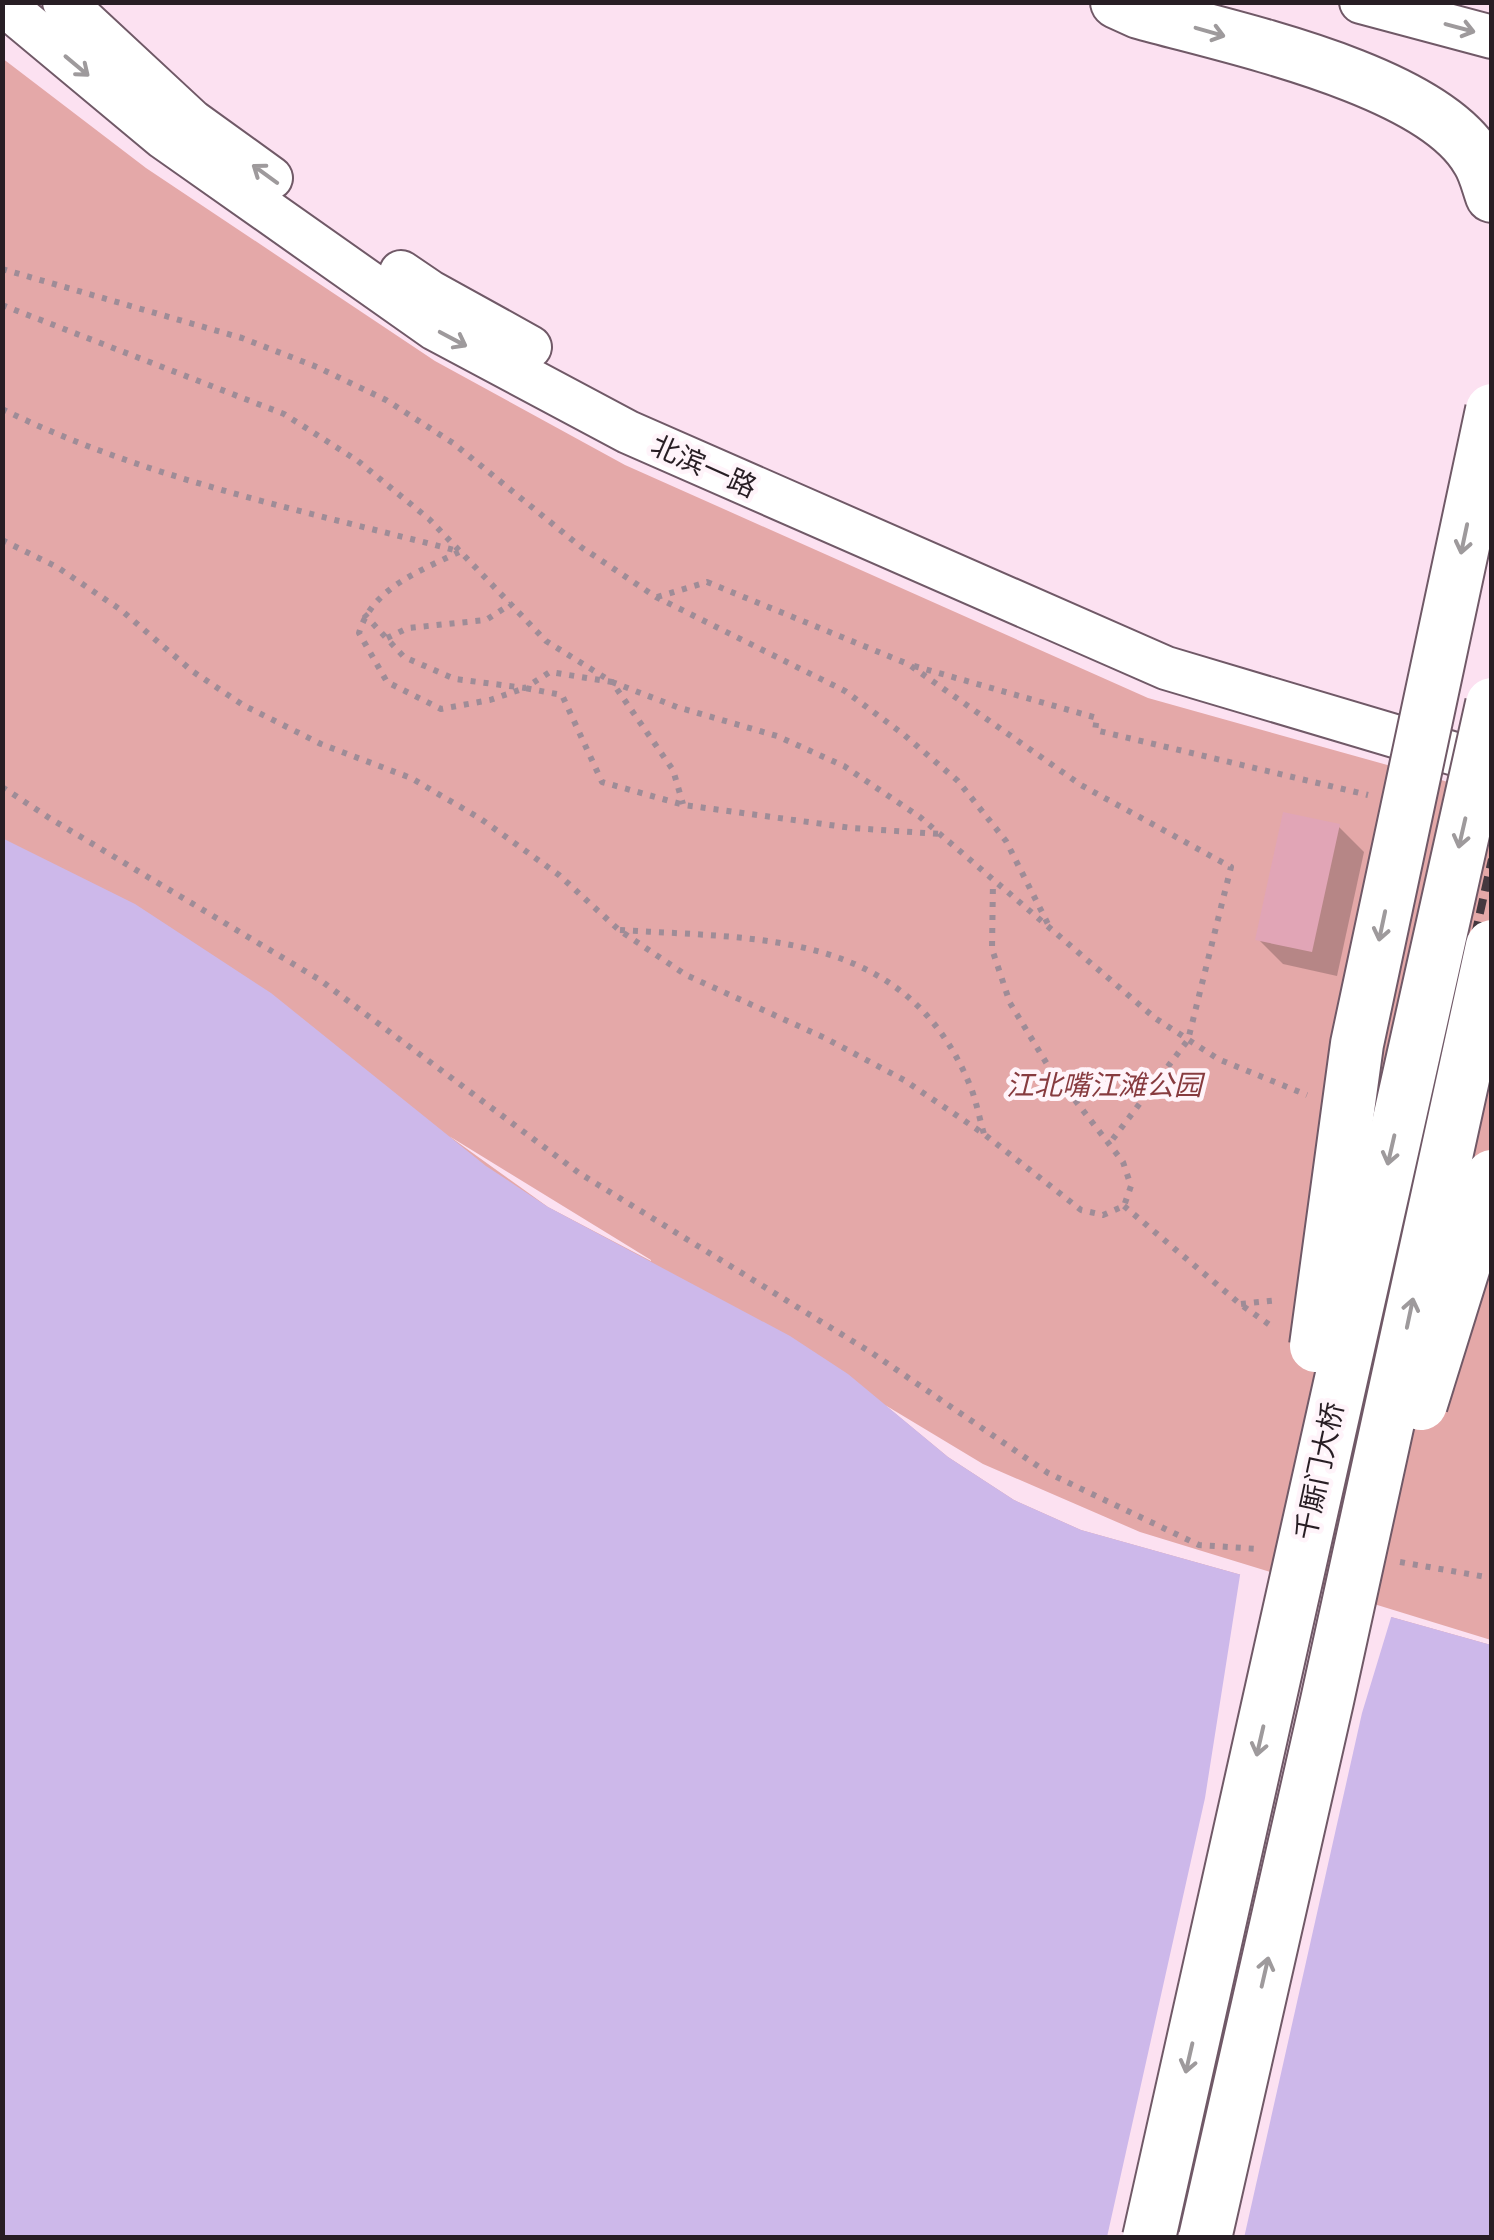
<svg xmlns="http://www.w3.org/2000/svg" width="1494" height="2240" viewBox="0 0 1494 2240" font-family="Bitter,'Noto Sans SC',serif">
	<style>
		.green { fill: #e4a8a8; fill-rule: evenodd }
		.water { fill: #cdb8ea }
		.pier { fill: #fce1f1 }
		.shadow { fill: #0003 }
		.building { fill: #e1a5b6 }
		.lines { fill: none; stroke-linecap: round; stroke-linejoin: round }
		.minor-casing { stroke: #705967; stroke-width: 46 }
		.major-casing { stroke: #705967; stroke-width: 56 }
		.path { stroke: #9f8c97; stroke-width: 6; stroke-dasharray: 5 8; stroke-linecap: butt }
		.minor { stroke: #fff; stroke-width: 42 }
		.major { stroke: #fff; stroke-width: 52 }
		.rail { stroke: #44383f; stroke-width: 8; stroke-dasharray: 15 8; stroke-linecap: butt }
		.major-bridge-casing { stroke: #705967; stroke-width: 56; stroke-linecap: butt }
		.major-bridge { stroke: #fff; stroke-width: 52 }
		.oneway { stroke: #9e9a9c }
		.labels { text-anchor: middle; stroke-width: 9; stroke-linejoin: round; paint-order: stroke }
		.street-label { font-size: 28px; fill: #281e24; stroke: #fff4fa }
		.park-label { font-size: 28px; font-style: italic; fill: #873b3f; stroke: #fff4fa }
	</style>
	<rect width="100%" height="100%" fill="#fce1f1"/>
	<path class="green" d="M2 58 146 168 435 361 625 465 1148 698 1491 794V1640L1140 1532 983 1464 885 1405 948 1457 1014 1500 1081 1530 1491 1645V2237L77 2238 3 2205ZM449 1136 651 1260V1261L548 1207Z"/>
	<path class="water" d="M2 838 135 904 271 993 486 1166 548 1207 790 1336 848 1374 948 1457 1014 1500 1081 1530 1491 1645V2237H3Z"/>
	<path class="pier" d="M1241 1569 1393 1611 1362 1713 1244 2238 1107 2237 1205 1798Z"/>
	<path class="shadow" d="M1339 827 1364 852 1337 976 1283 964 1258 939Z"/>
	<path class="building" d="M1283 812 1340 824 1312 952 1255 940Z"/>
	<g class="lines">
		<g class="minor-casing">
			<g id="minor">
				<path d="M64 2 192 121 271 178"/>
				<path d="M1361 2 1492 37"/>
				<path d="M2 3 164 138 435 329 628 432 1166 668 1492 765"/>
				<path d="M401 272 429 291 530 347"/>
			</g>
		</g>
		<g class="major-casing">
			<path id="major" d="M1117 2 1139 12C1227 37 1431 78 1478 160 1485 171 1488 185 1492 196"/>
		</g>
		<g class="path">
			<path d="M2 269 242 338 317 367 386 400 453 443 581 547 656 597 845 691 903 734 958 781 1006 841 1049 926"/>
			<path d="M2 305 284 414 358 461 429 519 546 641 612 682 677 707 777 736 844 766 920 817 1155 1018 1218 1059 1307 1095"/>
			<path d="M2 409C145 479 305 511 458 551"/>
			<path d="M2 540 57 567 121 610 192 671 243 705 321 744 411 778 481 819 559 875 619 930 686 975 825 1038 904 1080 984 1134 1081 1210 1103 1215 1124 1206 1131 1186 1123 1162 1047 1064 1010 1003 992 949 993 881"/>
			<path d="M459 552C420 571 372 588 359 633L387 682 441 709 490 700 525 688 562 695 602 782 684 805 852 828 940 834"/>
			<path d="M657 597 707 582 908 664 1081 785 1231 867 1188 1040 1109 1144"/>
			<path d="M364 614 404 657 455 679 525 688 550 672 612 682 673 770 683 804"/>
			<path d="M387 638 408 628 486 620 511 604"/>
			<path d="M914 666 1097 718 1095 730 1368 795"/>
			<path d="M2 787 51 819 320 980 579 1173 872 1353 1048 1473 1199 1545 1258 1549"/>
			<path d="M620 930C759 939 904 930 969 1083 976 1099 979 1117 984 1134"/>
			<path d="M1124 1206 1240 1304 1274 1328"/>
			<path d="M1241 1304 1278 1300"/>
			<path d="M1400 1562 1492 1578"/>
		</g>
		<use href="#minor" class="minor"/>
		<use href="#major" class="major"/>
		<g class="rail">
			<path d="M1158 2238 1492 741"/>
			<path d="M1184 2238 1492 859"/>
		</g>
		<g class="major-bridge-casing">
			<g id="major-bridge">
				<path d="M1316 1346 1357 1044 1492 410"/>
				<path d="M1421 1404 1492 1176"/>
				<path d="M1149 2238 1492 704"/>
				<path d="M1205 2238 1327 1701 1492 946"/>
			</g>
		</g>
		<use href="#major-bridge" class="major-bridge"/>
	</g>
	<defs><path id="oneway-shaft" d="M-6 0H5M1.5-3L5.5 0L1.5 3" fill="none" stroke-width="1.6" stroke-linecap="round" stroke-linejoin="round" transform="scale(2.5)"/></defs>
	<g class="oneway">
		<use href="#oneway-shaft" transform="translate(1460 28) rotate(15)"/>
		<use href="#oneway-shaft" transform="translate(1210 32) rotate(16)"/>
		<use href="#oneway-shaft" transform="translate(77 66) rotate(40)"/>
		<use href="#oneway-shaft" transform="translate(265 174) rotate(-144)"/>
		<use href="#oneway-shaft" transform="translate(453 339) rotate(28)"/>
		<use href="#oneway-shaft" transform="translate(1464 539) rotate(102)"/>
		<use href="#oneway-shaft" transform="translate(1462 833) rotate(103)"/>
		<use href="#oneway-shaft" transform="translate(1382 926) rotate(102)"/>
		<use href="#oneway-shaft" transform="translate(1391 1150) rotate(103)"/>
		<use href="#oneway-shaft" transform="translate(1410 1313) rotate(-78)"/>
		<use href="#oneway-shaft" transform="translate(1260 1741) rotate(103)"/>
		<use href="#oneway-shaft" transform="translate(1265 1972) rotate(-77)"/>
		<use href="#oneway-shaft" transform="translate(1189 2058) rotate(103)"/>
	</g>
	<g class="labels">
		<g class="street-label">
			<text transform="translate(704 466) rotate(24)" y="10">北滨一路</text>
			<text transform="translate(1319 1471) rotate(-78)" y="10">千厮门大桥</text>
		</g>
		<g class="park-label">
			<text x="1104" y="1095">江北嘴江滩公园</text>
		</g>
	</g>
	<rect width="1494" height="2240" fill="none" stroke="#281e24" stroke-width="10"/>
</svg>
